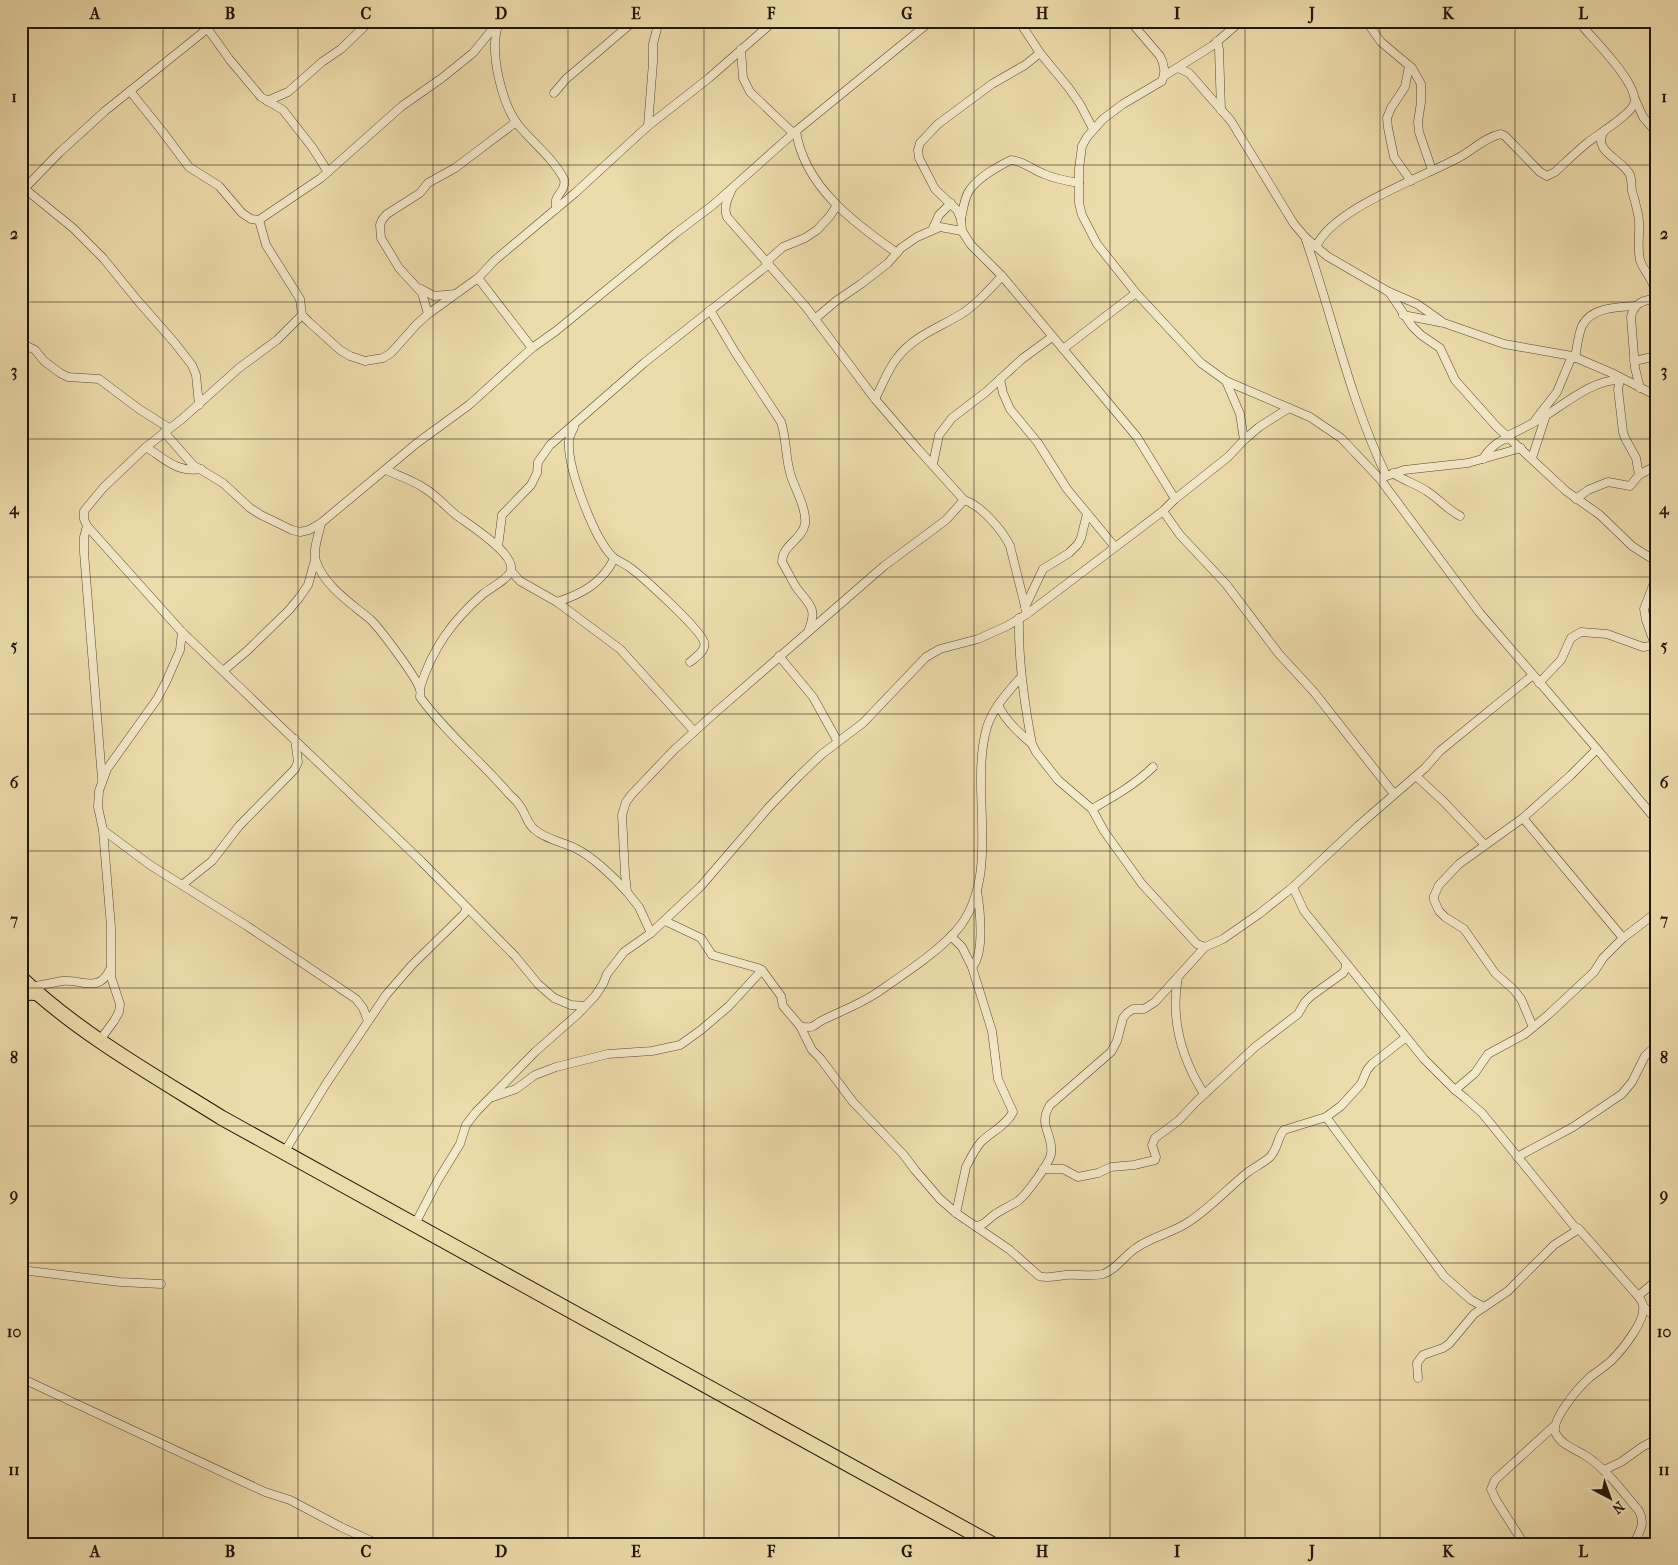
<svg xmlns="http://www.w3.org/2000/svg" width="1678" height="1565" viewBox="0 0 1678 1565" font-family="'IM FELL French Canon',serif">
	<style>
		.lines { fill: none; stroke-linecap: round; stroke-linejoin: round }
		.street-casing { stroke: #524833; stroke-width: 9 }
		.primary-casing { stroke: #1f160b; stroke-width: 13 }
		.highway-casing { stroke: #1f160b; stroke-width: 16 }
		.street { stroke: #f3e8c8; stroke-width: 8 }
		.primary { stroke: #eddcab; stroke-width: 11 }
		.highway { stroke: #eddcab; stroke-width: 14 }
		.grid { fill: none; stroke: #1f160b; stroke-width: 1; stroke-opacity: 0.55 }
		.neatline { fill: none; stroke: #1f160b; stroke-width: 2 }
		.grid-label { font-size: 16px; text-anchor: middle; font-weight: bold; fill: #1f160b }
	</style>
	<rect width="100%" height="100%" fill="#eddcab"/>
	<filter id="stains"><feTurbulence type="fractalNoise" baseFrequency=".004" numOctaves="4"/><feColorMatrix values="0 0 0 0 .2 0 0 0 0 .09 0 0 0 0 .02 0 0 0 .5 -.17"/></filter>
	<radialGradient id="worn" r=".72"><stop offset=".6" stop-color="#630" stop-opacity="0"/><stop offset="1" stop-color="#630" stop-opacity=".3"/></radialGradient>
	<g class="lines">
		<g class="street-casing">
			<g id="street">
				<path d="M202 21 230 60 261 97 283 110 312 147 328 172"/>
				<path d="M1019 21 1040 53 1068 87 1080 104 1093 129"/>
				<path d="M1130 21 1160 56C1164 63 1166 73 1162 81L1123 104 1103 119 1087 137 1082 146 1079 169V203L1082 215 1097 244 1136 293 1201 363 1226 381 1310 417 1341 438 1380 479 1479 612 1597 749 1657 821"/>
				<path d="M1366 21 1381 42 1412 68 1421 84V102L1418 122 1419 132 1432 170"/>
				<path d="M498 26C489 52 502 105 519 126 534 144 553 158 564 179 566 189 559 192 556 200 556 202 556 208 556 209"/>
				<path d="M1217 41 1219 49 1221 110"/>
				<path d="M741 49 743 78 750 92 793 133"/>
				<path d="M1040 53 1025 65 992 84 938 124 920 143 918 150 919 158 935 189 957 210 961 219 962 231 971 245 1002 276 1137 437 1175 499"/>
				<path d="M1409 66 1405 87 1391 108 1387 118 1388 128 1394 157 1411 181"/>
				<path d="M1178 68 1189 73 1231 121 1294 224 1306 238 1327 256 1389 292 1412 326 1421 335 1440 348 1455 380 1496 426 1566 491 1600 515 1632 546 1657 562"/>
				<path d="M1164 76 1212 46 1241 21"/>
				<path d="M130 91 162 131 189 167 219 186 242 213 251 219 259 220 321 178 402 106 442 78 473 53 499 21"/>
				<path d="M554 93 566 79 634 21"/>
				<path d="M1635 99 1643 117 1657 133"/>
				<path d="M267 101 288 92 322 62 341 49 370 21"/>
				<path d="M648 126 653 62V44L659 21"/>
				<path d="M1605 130C1589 150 1624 160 1630 175 1632 180 1631 186 1632 191 1635 201 1638 211 1639 221 1640 234 1637 247 1640 260 1644 273 1659 284 1653 299 1641 301 1634 304 1631 317L1635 368 1640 388"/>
				<path d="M796 131C804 186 854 223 897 253"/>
				<path d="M25 189 73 228 103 258 138 301 174 342 192 365 196 375 199 405"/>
				<path d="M732 189C728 198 723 207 727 217L806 307 875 399 918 449 964 500C981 505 1003 531 1010 546L1027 614"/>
				<path d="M21 192 59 153 105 111 217 21"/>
				<path d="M961 219C963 210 964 199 969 191 978 177 997 167 1011 160 1023 161 1033 170 1044 174 1055 179 1067 181 1079 183"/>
				<path d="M259 220 266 245 300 299 302 315 309 322 340 350 350 356 365 361 383 358 391 353 416 325 428 314 478 278 495 260 575 193 648 126 709 78 774 21"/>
				<path d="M933 228 939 215 951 203"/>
				<path d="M1306 240C1333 318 1350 400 1386 475"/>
				<path d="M1316 247C1332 209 1421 178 1458 158 1472 151 1485 137 1501 134L1505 136 1540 172 1547 176 1555 172C1566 162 1576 152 1587 143 1597 135 1630 115 1634 104 1640 86 1596 42 1584 28L1581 21"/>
				<path d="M766 262 783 247 805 238 817 230 830 216 837 205"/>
				<path d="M478 278 532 348"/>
				<path d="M421 289 434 296 455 294"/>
				<path d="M1389 292 1417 304 1441 321"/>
				<path d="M710 310 735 352 781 422C787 440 785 458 791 476 795 489 807 509 805 524 802 540 782 545 782 562 787 570 791 579 796 587 808 604 818 607 809 629"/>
				<path d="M428 314 422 293 399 268 381 238 380 225 382 220 387 214 420 193 428 183 455 168 516 122"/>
				<path d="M302 315 277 340 239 368 182 419 146 447 103 488 84 511V519L87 526 182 632 421 861 515 956 538 984 554 998 571 1005 585 1006"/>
				<path d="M1403 315 1444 323 1504 344 1572 356 1614 374 1651 393 1657 394"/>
				<path d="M816 318 836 301 861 284 888 263 901 248 917 237 940 227 962 231"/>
				<path d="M21 343 35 350 44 361 60 373 68 377 99 379 139 409 169 428"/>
				<path d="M1063 349 1136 293"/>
				<path d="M1575 358C1577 348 1578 335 1582 326 1591 307 1618 307 1636 306"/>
				<path d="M1634 361 1657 356"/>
				<path d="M1000 379 1003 393 1010 409 1038 443 1067 489 1115 547"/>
				<path d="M1620 380 1618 389 1623 432 1625 438 1636 458 1639 475"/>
				<path d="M1226 381 1240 414 1244 440"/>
				<path d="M875 399C882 386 888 369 897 358 915 335 939 328 963 313 978 303 990 289 1002 276"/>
				<path d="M1536 419 1557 392 1572 356"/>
				<path d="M574 427C572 432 569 436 569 441 567 467 594 539 613 557 617 561 624 563 629 567 642 576 701 630 704 642 707 650 695 658 690 662"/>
				<path d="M164 432 193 465 223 483 250 508 261 515 292 530 300 532 309 530 321 523 417 443 469 405 532 348 556 331 676 233 713 205 796 131 931 21"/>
				<path d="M1507 436C1520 430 1532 424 1545 416 1566 403 1594 379 1620 380L1621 378"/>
				<path d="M21 445H22"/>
				<path d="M146 447C165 459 177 473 201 469"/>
				<path d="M1532 458 1546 415"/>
				<path d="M1483 459C1488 450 1499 439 1510 438"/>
				<path d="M933 464 939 435 952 418 986 392 1022 359 1052 337"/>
				<path d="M386 470C399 476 412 480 424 488 436 495 445 506 456 515 468 524 515 553 511 570 510 578 489 589 483 594 452 621 432 649 420 688"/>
				<path d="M1393 473C1404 481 1417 484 1428 492 1439 499 1447 509 1460 516"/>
				<path d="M1381 478 1404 470 1468 463 1521 448"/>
				<path d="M1576 499 1588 490 1608 482 1630 486 1639 475 1657 465"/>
				<path d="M1163 511 1180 535 1226 584 1279 654 1314 692 1394 794"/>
				<path d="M321 523C319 535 312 550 316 561 324 586 352 604 371 620 380 629 418 679 420 690 421 692 420 695 420 697 446 733 481 761 510 795 515 799 519 804 522 809 526 816 528 824 534 829 545 839 562 842 575 848 593 857 614 877 627 892"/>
				<path d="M87 526 84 537V552L102 779"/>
				<path d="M498 547 502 515 531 485 537 473 538 462 550 445 644 363 769 264"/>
				<path d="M511 571 520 581 557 602 620 649 694 731"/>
				<path d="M557 602C582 594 602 583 614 559"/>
				<path d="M1025 607 1043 569 1069 553 1078 544 1081 538 1087 514"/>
				<path d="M1019 618C1018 661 1024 702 1032 744L1036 752 1058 780 1092 809 1104 831 1142 884 1197 944 1205 947 1223 939 1259 914 1293 887 1358 826 1425 768 1440 751 1533 675"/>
				<path d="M1655 645 1646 620 1644 609 1657 575"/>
				<path d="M779 656 813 697 838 742"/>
				<path d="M223 671 248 650 289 610 299 598 308 585 315 560"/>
				<path d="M1539 683 1561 660 1571 638 1581 632 1607 634 1643 647 1657 645"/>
				<path d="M998 705C1006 721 1018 732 1032 744"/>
				<path d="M1416 776 1443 801 1485 845"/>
				<path d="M1092 809C1113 797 1136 784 1153 767"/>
				<path d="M1523 818 1623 938"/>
				<path d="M103 830 150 865 247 926 356 999 363 1008 368 1021"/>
				<path d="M182 885 212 861 239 826 295 769 298 762 295 739"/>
				<path d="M1293 887 1304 911 1424 1059 1455 1090 1465 1098 1482 1113 1574 1226 1579 1229 1638 1296C1640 1299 1643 1302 1643 1306 1646 1321 1621 1351 1611 1361 1604 1367 1597 1372 1590 1377 1580 1386 1549 1421 1556 1434 1561 1444 1574 1449 1583 1454 1606 1468 1622 1491 1639 1511 1646 1525 1639 1531 1634 1544"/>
				<path d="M665 921 701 938 712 955 758 968 762 970 781 996 783 1006 800 1026C804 1027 807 1028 811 1027 815 1026 817 1023 821 1021 839 1012 858 1005 875 994 901 976 942 950 961 925 1001 869 969 789 987 727 993 708 1008 692 1021 677"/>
				<path d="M651 933 639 907 627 892 625 874 622 815 626 802 632 794 674 750 716 712 884 566 946 520 964 500"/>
				<path d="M951 936 962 947 972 967 992 1031 998 1079 1013 1112C1007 1125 991 1132 981 1142 975 1149 970 1159 966 1167L956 1213"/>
				<path d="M972 967C985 954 980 909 977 891"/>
				<path d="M1178 977C1170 1020 1182 1059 1204 1094"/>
				<path d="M31 987C41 985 52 983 62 981 82 979 99 994 110 969"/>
				<path d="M800 1026 812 1050 820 1058 853 1102 903 1154 915 1170 940 1199 956 1213 1010 1250 1039 1276C1048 1279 1056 1276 1065 1275 1078 1274 1091 1277 1103 1274 1116 1270 1125 1255 1136 1248 1153 1236 1173 1233 1190 1221 1211 1207 1228 1188 1248 1172 1255 1167 1263 1163 1270 1157 1278 1149 1277 1138 1284 1130L1326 1117 1341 1106 1361 1084 1367 1070 1372 1064 1405 1038"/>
				<path d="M1533 1027 1521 999 1514 990 1495 973 1464 929 1445 917 1439 911 1434 900V896L1439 885 1459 864 1523 818 1571 775 1597 749"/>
				<path d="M100 1040 114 1021 119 1012 120 1004 111 977V927L103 830 98 807 99 791 107 769 157 699 166 682 180 650 182 632"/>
				<path d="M1455 1090 1475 1073 1488 1054 1525 1034 1548 1015 1594 972 1603 958 1623 938 1657 912"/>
				<path d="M493 1097 516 1089 535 1075 556 1067 608 1054 652 1051 680 1045 701 1030 729 1006 762 970"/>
				<path d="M1326 1117 1444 1276 1471 1300 1484 1307"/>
				<path d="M285 1151 326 1084 386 995 412 965 464 914 467 908"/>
				<path d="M1517 1157 1573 1127 1622 1094 1632 1082 1645 1056 1657 1045"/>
				<path d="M1043 1169H1063L1078 1177 1098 1173 1111 1167 1134 1165 1155 1160 1156 1157 1152 1145 1155 1138 1178 1121 1197 1101 1255 1047 1298 1014 1305 1002 1311 996 1343 973 1346 968V964"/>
				<path d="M415 1224 438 1180 460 1144 466 1125 476 1112 535 1052 578 1014 595 996 603 984 607 974 624 952 651 933 701 886 769 807 799 776 822 754 863 723 926 657 940 649 978 639 1007 626 1027 614 1163 511 1175 499 1228 457 1244 440 1259 427 1289 408"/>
				<path d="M975 1226C984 1226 987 1220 994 1215 1001 1210 1010 1206 1018 1201 1026 1195 1049 1164 1051 1154 1054 1134 1037 1126 1050 1105L1111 1052 1117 1041 1123 1018 1127 1013 1133 1009H1144L1155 1002 1205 947"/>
				<path d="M21 1270 120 1282 161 1284"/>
				<path d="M1638 1296 1657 1280"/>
				<path d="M1644 1307 1657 1319"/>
				<path d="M21 1378 265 1492 290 1500 341 1527 378 1544"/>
				<path d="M1418 1378 1417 1363 1423 1355 1443 1348 1449 1344 1474 1314 1508 1291 1554 1245 1579 1229"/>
				<path d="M1604 1470 1621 1462 1642 1447 1657 1439"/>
				<path d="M1524 1544 1496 1500 1491 1489 1495 1480 1554 1426"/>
			</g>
		</g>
		<g class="primary-casing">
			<path id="primary" d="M21 997 30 994 39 995"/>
		</g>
		<g class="highway-casing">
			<path id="highway" d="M21 978C78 1033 155 1076 222 1118L992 1544"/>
		</g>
		<use href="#street" class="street"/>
		<use href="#primary" class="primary"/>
		<use href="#highway" class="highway"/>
	</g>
	<path class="grid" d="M163 21V1544M298 21V1544M433 21V1544M568 21V1544M704 21V1544M839 21V1544M974 21V1544M1110 21V1544M1245 21V1544M1380 21V1544M1515 21V1544M21 165H1657M21 302H1657M21 439H1657M21 577H1657M21 714H1657M21 851H1657M21 988H1657M21 1126H1657M21 1263H1657M21 1400H1657"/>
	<rect width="1678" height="1565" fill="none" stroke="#eddcab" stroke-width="55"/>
	<g transform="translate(1610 1498) rotate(139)" stroke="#f3e8c8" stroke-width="4" paint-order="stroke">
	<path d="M0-4L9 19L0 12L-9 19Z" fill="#1f160b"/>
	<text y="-8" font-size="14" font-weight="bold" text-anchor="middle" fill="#1f160b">N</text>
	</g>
	<rect x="28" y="28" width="1622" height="1510" class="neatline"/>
	<g class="grid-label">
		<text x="95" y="19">A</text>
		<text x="230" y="19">B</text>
		<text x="366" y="19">C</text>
		<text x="501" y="19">D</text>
		<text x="636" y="19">E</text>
		<text x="771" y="19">F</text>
		<text x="907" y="19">G</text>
		<text x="1042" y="19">H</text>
		<text x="1177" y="19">I</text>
		<text x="1312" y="19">J</text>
		<text x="1448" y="19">K</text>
		<text x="1583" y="19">L</text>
		<text x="14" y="102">1</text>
		<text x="1664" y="102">1</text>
		<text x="14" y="239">2</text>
		<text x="1664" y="239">2</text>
		<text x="14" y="376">3</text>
		<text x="1664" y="376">3</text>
		<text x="14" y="514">4</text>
		<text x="1664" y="514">4</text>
		<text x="14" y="651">5</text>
		<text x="1664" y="651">5</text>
		<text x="14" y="788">6</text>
		<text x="1664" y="788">6</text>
		<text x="14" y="925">7</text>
		<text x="1664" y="925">7</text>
		<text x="14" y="1063">8</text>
		<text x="1664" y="1063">8</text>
		<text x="14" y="1200">9</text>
		<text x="1664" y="1200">9</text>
		<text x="14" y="1337">10</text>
		<text x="1664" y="1337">10</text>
		<text x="14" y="1475">11</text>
		<text x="1664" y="1475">11</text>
		<text x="95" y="1557">A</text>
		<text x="230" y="1557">B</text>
		<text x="366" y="1557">C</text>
		<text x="501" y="1557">D</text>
		<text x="636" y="1557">E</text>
		<text x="771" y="1557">F</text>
		<text x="907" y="1557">G</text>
		<text x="1042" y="1557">H</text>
		<text x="1177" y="1557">I</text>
		<text x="1312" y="1557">J</text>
		<text x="1448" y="1557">K</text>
		<text x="1583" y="1557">L</text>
	</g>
	<rect width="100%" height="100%" filter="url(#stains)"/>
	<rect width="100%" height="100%" fill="url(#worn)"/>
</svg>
